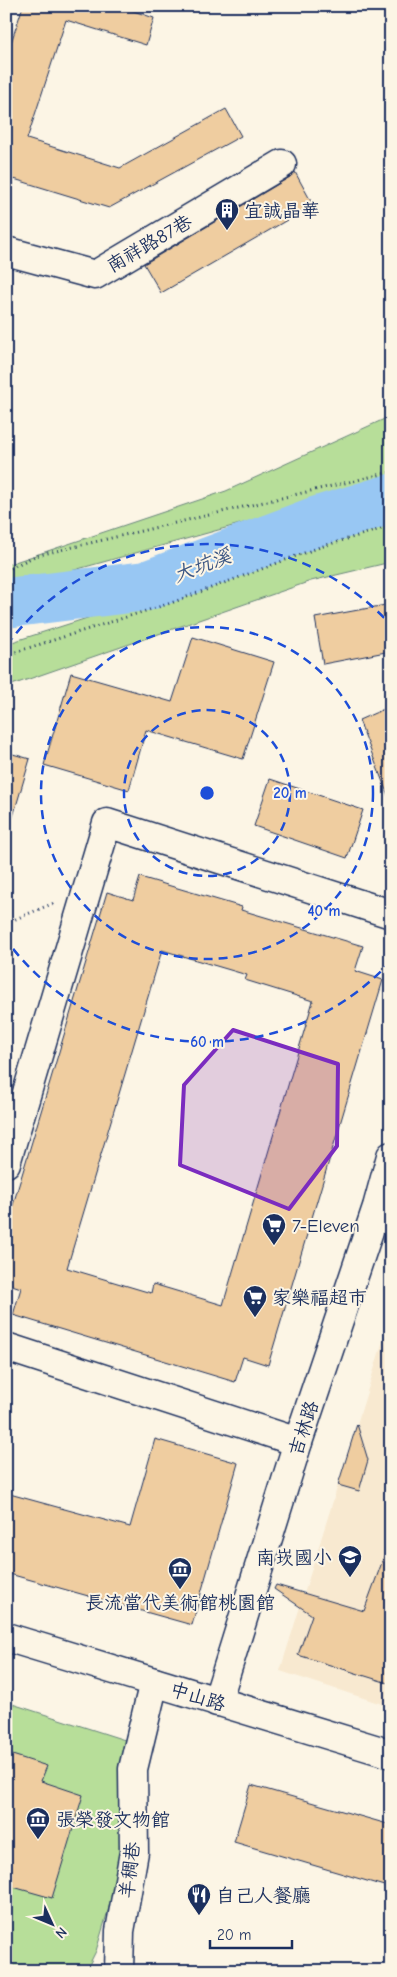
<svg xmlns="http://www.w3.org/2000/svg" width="397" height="1977" viewBox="0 0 397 1977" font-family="'Comic Neue','LXGW WenKai TC',sans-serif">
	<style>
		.built { fill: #f8e9d0 }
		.green { fill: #b7de99; stroke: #69867c }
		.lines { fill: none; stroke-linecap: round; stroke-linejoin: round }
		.river { stroke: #98c7f3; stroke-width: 50 }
		.building { fill: #efcda0; stroke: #1b2f5e; fill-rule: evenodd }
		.minor-casing { stroke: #1b2f5e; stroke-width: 31 }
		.path { stroke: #1b2f5e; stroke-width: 3; stroke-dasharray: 1 4; stroke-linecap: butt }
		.minor { stroke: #fcf5e5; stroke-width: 28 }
		.marked { fill: #7b2cbf; fill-opacity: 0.2; stroke: #7b2cbf; stroke-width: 4; stroke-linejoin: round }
		.ring { fill: none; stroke: #1d4ed8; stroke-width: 2.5; stroke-dasharray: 9 6 }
		.labels { text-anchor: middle; stroke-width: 4; stroke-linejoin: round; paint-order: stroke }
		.poi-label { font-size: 19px; fill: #1b2f5e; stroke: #fcf5e5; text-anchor: start }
		.street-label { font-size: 19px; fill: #1b2f5e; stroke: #fcf5e5 }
		.water-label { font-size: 20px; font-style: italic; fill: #3a5583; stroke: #fcf5e5 }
		.centre { fill: #1d4ed8; stroke: #fcf5e5; stroke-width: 2.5 }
		.ring-label { font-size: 15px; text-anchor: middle; font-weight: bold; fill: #1d4ed8; stroke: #fcf5e5; stroke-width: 4; stroke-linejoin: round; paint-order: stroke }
	</style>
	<rect width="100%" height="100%" fill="#fcf5e5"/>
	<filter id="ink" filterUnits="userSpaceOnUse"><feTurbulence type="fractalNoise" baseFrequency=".02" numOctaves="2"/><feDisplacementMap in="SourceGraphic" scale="10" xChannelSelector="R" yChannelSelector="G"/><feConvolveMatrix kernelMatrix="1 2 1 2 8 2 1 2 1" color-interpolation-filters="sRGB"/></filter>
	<g filter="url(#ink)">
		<path class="built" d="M391 1315V1707L280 1671Z"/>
		<g class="green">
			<path d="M391 416V482L6 589V565L226 491Z"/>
			<path d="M391 521V562L311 581 6 687V644Z"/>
			<path d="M6 1702 131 1742 121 1867 96 1951 86 1971H6Z"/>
		</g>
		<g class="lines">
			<path class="river" d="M6 603 146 586 315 522 391 499"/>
		</g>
		<g class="building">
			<path d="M23 6H119L154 18 146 45 66 20 27 139 120 168 226 109 241 136 109 208 14 179 11 189H6V58Z"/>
			<path d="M295 172 313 205 161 293 144 264 290 177Z"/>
			<path d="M391 604V651L323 664 315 618Z"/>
			<path d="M193 637 274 662 243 759 146 730 129 790 44 765 71 673 172 702Z"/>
			<path d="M391 706V798H389L359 720Z"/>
			<path d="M6 752 30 759 12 820 6 819Z"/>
			<path d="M270 779 363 810 347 858 254 826Z"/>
			<path d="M140 877 242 907 241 910 363 946 355 971 383 980 268 1365 243 1357 235 1382 13 1315 21 1288 6 1283V1228L107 892 133 900ZM162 950 247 975 245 980 313 1001 223 1305 153 1284 151 1293 67 1268Z"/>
			<path d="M357 1424 368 1460 359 1491 338 1485Z"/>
			<path d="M155 1439 238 1463 192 1625 6 1573V1493L130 1527Z"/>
			<path d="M388 1546 391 1547V1684L298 1655 312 1615 274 1589 276 1585 364 1611Z"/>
			<path d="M6 1753 47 1766 41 1781 83 1795 52 1898 6 1885Z"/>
			<path d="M251 1785 391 1825V1888L234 1842Z"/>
		</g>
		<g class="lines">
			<g class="minor-casing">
				<g id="minor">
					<path d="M6 251 95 275 282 164"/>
					<path d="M6 1163 107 823 391 914"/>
					<path d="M6 1347 298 1442"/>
					<path d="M6 1637 391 1754"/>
					<path d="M217 1702 298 1442 377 1207 391 1156"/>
					<path d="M119 1971 120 1931 134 1852 133 1769 154 1682"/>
				</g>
			</g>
			<g class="path">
				<path d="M6 570 35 556 391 472"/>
				<path d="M6 655 171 603 320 547 391 526"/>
				<path d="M6 923 54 903"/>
			</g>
			<use href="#minor" class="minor"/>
		</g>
	</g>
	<path class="marked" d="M233 1030 338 1064 337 1146 289 1209 180 1165 184 1085Z"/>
	<g class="ring">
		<circle cx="207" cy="793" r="83"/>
		<circle cx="207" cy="793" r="166"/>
		<path d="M391 961A249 249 0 0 1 7 941M7 645A249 249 0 0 1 391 625"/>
	</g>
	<defs>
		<g id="building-pin" transform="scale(1.25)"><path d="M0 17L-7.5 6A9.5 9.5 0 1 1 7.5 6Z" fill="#1b2f5e" stroke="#fcf5e5"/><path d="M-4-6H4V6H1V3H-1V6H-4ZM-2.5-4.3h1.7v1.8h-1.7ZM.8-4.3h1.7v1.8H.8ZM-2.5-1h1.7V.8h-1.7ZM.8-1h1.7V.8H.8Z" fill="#fff"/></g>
		<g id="supermarket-pin" transform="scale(1.25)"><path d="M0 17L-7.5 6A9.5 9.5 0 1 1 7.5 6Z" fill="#1b2f5e" stroke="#fcf5e5"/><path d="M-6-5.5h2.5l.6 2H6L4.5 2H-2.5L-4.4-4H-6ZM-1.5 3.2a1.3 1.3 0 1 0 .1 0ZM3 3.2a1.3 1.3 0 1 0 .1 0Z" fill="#fff"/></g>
		<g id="school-pin" transform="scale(1.25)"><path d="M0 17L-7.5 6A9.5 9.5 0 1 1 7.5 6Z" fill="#1b2f5e" stroke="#fcf5e5"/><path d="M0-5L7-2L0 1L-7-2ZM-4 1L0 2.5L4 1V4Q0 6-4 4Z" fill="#fff"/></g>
		<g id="museum-pin" transform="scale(1.25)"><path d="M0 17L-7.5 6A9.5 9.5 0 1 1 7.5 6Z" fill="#1b2f5e" stroke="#fcf5e5"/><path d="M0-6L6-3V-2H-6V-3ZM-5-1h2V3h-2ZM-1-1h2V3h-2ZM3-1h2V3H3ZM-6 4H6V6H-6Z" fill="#fff"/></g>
		<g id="restaurant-pin" transform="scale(1.25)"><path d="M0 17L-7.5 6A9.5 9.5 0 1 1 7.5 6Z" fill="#1b2f5e" stroke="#fcf5e5"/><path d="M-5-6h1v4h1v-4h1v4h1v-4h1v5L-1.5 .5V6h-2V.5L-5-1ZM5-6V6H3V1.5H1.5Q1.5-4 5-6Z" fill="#fff"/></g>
	</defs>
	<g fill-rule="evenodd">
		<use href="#building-pin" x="227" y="210"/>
		<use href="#supermarket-pin" x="274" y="1225"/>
		<use href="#supermarket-pin" x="255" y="1297"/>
		<use href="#school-pin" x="350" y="1557"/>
		<use href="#museum-pin" x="180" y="1569"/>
		<use href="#museum-pin" x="38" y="1819"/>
		<use href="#restaurant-pin" x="199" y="1895"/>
	</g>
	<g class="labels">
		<g class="poi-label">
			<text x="244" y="217">宜誠晶華</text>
			<text x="292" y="1232">7-Eleven</text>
			<text x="272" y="1304">家樂福超市</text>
			<text x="332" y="1564" text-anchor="end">南崁國小</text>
			<text x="180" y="1609" text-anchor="middle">長流當代美術館桃園館</text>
			<text x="56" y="1826">張榮發文物館</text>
			<text x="216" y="1902">自己人餐廳</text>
		</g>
		<g class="street-label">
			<text transform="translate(149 243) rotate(-30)" y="7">南祥路87巷</text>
			<text transform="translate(303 1428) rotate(-72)" y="7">吉林路</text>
			<text transform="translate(198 1696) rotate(17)" y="7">中山路</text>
			<text transform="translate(129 1870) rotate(-83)" y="7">羊稠巷</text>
		</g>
		<g class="water-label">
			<text transform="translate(202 565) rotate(-21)" y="7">大坑溪</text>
		</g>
	</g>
	<circle cx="207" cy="793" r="8" class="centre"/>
	<g class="ring-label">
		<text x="290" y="798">20 m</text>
		<text x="324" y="916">40 m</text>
		<text x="207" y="1047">60 m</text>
	</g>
	<rect width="397" height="1977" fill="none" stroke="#fcf5e5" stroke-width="25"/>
	<rect x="12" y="12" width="372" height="1952" fill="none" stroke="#1b2f5e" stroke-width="2" filter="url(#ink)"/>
	<g transform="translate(52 1924) rotate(134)" stroke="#fcf5e5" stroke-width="4" paint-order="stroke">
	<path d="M0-4L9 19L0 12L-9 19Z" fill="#1b2f5e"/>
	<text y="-8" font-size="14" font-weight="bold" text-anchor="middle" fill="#1b2f5e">N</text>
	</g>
	<path d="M210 1940v8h82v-8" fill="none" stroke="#1b2f5e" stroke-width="2.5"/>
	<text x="217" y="1940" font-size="15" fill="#1b2f5e" stroke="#fcf5e5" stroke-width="4" paint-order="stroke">20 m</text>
</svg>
